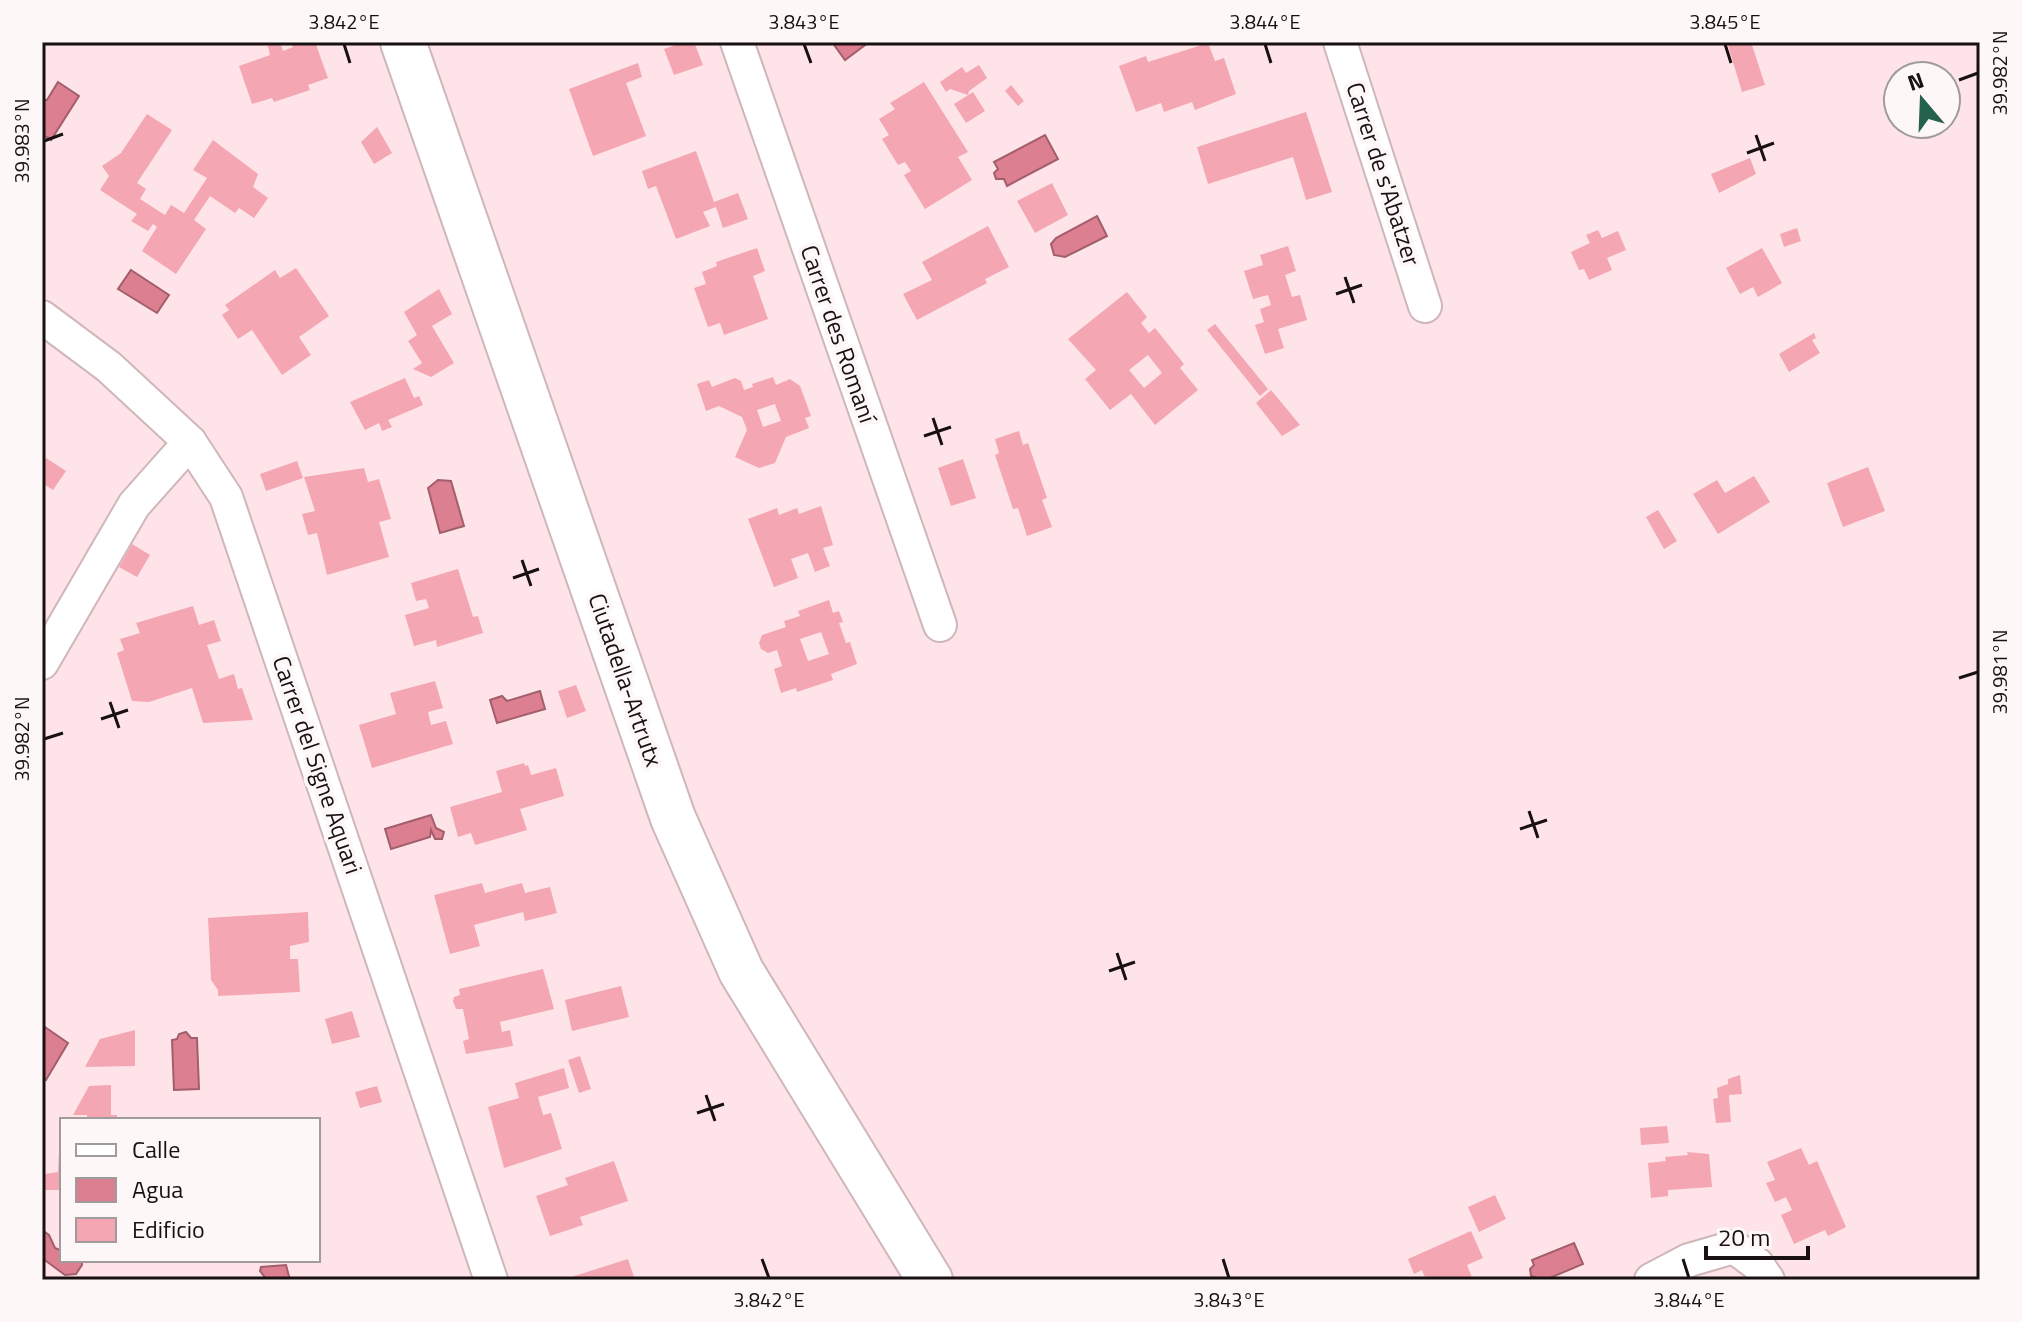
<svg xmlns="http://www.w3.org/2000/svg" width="2022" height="1322" viewBox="0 0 2022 1322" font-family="'Titillium Web',sans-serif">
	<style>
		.water { fill: #dc7f91; stroke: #a25e6b; stroke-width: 2 }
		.building { fill: #f4a6b3; fill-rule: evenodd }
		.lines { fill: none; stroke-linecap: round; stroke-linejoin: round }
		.street-casing { stroke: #cfb6ba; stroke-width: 36 }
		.secondary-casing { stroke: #cfb6ba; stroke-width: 48 }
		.street { stroke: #fff; stroke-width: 32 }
		.secondary { stroke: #fff; stroke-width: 44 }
		.ticks { fill: none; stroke: #191012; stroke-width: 3 }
		.labels { text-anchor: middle; stroke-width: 8; stroke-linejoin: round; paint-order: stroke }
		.street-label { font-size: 24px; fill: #191012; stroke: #fdf7f8 }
		.neatline { fill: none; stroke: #191012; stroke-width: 3 }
		.ticks-label { font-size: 20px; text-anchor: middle; fill: #191012 }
	</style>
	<rect width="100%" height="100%" fill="#fee4e8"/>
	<g class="water">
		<path d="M832 42H867L868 43 845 60Z"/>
		<path d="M58 82 79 96 51 140 42 134V100H47Z"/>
		<path d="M1045 135 1058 159 1007 186 1004 179H996L994 173 998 169 994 162Z"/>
		<path d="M1097 216 1107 236 1065 257 1054 255 1051 244 1056 238Z"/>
		<path d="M131 270 169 295 157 313 118 289Z"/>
		<path d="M438 480 451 481 464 526 440 533 428 488Z"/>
		<path d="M540 691 545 709 497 723 490 700 502 696 507 701Z"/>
		<path d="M431 815 436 828 444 832 442 839H435L431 830 430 837 391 849 385 829Z"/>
		<path d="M42 1025 68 1043 46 1080 42 1078Z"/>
		<path d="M186 1032 191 1038H197L199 1089 174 1090 172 1040 177 1039 179 1034Z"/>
		<path d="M42 1230 49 1235 55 1248 62 1251V1260H82V1265L76 1274 65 1275 42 1258Z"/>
		<path d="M1574 1243 1583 1264 1545 1280 1531 1276 1530 1269 1534 1265 1532 1260Z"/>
		<path d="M286 1265 290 1280H267L260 1271 261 1267Z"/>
	</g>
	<g class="building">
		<path d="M267 42H280L283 51 293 47 291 42H315L328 78 308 85 310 90 274 102 272 98 252 104 239 66 270 55Z"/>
		<path d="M684 42H694L703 65 674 75 664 49Z"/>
		<path d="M1727 42H1751L1765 85 1742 92Z"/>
		<path d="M1208 43 1215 61 1224 58 1236 94 1195 110 1192 102 1164 112 1161 103 1136 112 1119 66 1146 56 1148 62Z"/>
		<path d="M638 63 642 77 626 83 646 136 593 156 569 89Z"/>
		<path d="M979 65 987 78 969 91 968 95 950 89 946 92 940 82 962 67 966 73Z"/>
		<path d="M924 82 968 152 958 157 972 180 925 209 904 175 911 171 905 162 898 165 882 139 889 135 879 119 895 109 890 103Z"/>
		<path d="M1011 85 1024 101 1018 106 1005 91Z"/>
		<path d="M973 92 985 111 966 123 954 104Z"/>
		<path d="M1306 112 1332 192 1306 200 1293 157 1208 184 1197 147Z"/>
		<path d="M147 114 172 130 137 183 146 189 140 199 165 215 171 205 184 213 207 178 193 170 213 140 258 174 253 187 268 198 254 218 239 208 235 213 210 196 194 220 206 229 176 274 142 251 157 227 153 224 148 231 131 221 137 214 100 190 109 176 102 166 121 153Z"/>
		<path d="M377 127 392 153 374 164 361 142Z"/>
		<path d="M696 151 714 202 738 193 748 219 723 228 716 207 703 212 710 226 676 239 656 186 648 189 642 171Z"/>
		<path d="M1750 158 1756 174 1719 193 1711 174Z"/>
		<path d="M1052 183 1068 215 1035 233 1017 201Z"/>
		<path d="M988 226 1009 267 985 279 987 283 917 320 903 294 932 280 922 262Z"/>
		<path d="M1797 228 1801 241 1784 247 1780 234Z"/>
		<path d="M1598 230 1602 238 1618 231 1626 250 1607 258 1612 270 1589 280 1584 269 1579 270 1571 252 1590 243 1586 235Z"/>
		<path d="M1288 246 1296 271 1285 275 1292 297 1300 295 1307 320 1278 329 1284 348 1265 354 1255 325 1264 322 1260 309 1271 305 1268 295 1253 299 1244 271 1263 265 1260 255Z"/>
		<path d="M757 248 765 271 753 276 768 319 724 335 720 323 708 327 694 288 706 284 702 272 717 266 716 262Z"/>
		<path d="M1762 248 1782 283 1758 297 1753 287 1740 294 1726 268Z"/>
		<path d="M296 268 329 316 299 337 311 355 282 375 252 330 238 339 222 315 229 310 225 305 275 270 280 278Z"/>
		<path d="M439 289 452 314 432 326 454 363 431 377 413 369 422 363 408 341 417 335 404 312Z"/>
		<path d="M1127 292 1147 317 1141 323 1149 333 1155 328 1184 364 1180 368 1198 390 1155 425 1131 394 1110 410 1085 379 1096 370 1068 339ZM1148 355 1162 373 1144 388 1129 370Z"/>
		<path d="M1215 324 1268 389 1260 396 1207 330Z"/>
		<path d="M1814 333 1816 338 1812 340 1820 353 1789 372 1779 354Z"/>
		<path d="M773 377 776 385 790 379 800 386 811 416 805 418 809 428 786 437 775 463 759 468 735 457 747 430 742 417 719 406 706 411 697 384 709 380 712 387 735 378 741 381 744 390 753 387 752 384ZM775 404 781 421 763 427 757 410Z"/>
		<path d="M405 378 414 398 419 396 423 405 388 420 392 427 382 431 379 423 365 430 350 402Z"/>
		<path d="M1271 390 1300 425 1282 436 1256 403Z"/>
		<path d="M1019 431 1023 445 1028 443 1047 498 1042 500 1052 527 1027 536 1018 508 1013 509 995 455 999 453 995 439Z"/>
		<path d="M46 458 66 471 53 490 42 483V464Z"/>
		<path d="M963 459 976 498 951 506 938 468Z"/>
		<path d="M297 461 303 478 266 491 260 474Z"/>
		<path d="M1868 467 1885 511 1843 527 1827 483Z"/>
		<path d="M364 468 368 482 379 479 391 519 379 522 389 557 327 575 317 533 308 535 302 514 315 511 304 477Z"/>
		<path d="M1754 476 1770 502 1718 534 1693 494 1717 480 1725 493Z"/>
		<path d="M821 506 833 545 823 548 830 566 815 572 808 553 791 559 798 578 774 587 748 519 777 508 779 515 797 508 799 514Z"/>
		<path d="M1658 510 1677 541 1664 549 1646 517Z"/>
		<path d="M132 544 150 555 137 577 119 567Z"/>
		<path d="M458 569 473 617 478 616 483 633 437 647 436 640 414 646 405 615 429 608 426 599 416 601 411 583Z"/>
		<path d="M829 600 833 613 839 611 843 622 839 623 846 643 850 642 857 664 831 674 833 680 797 692 796 688 781 693 774 669 782 666 777 650 768 653 761 649 759 643 762 635 786 627 784 621 800 616 798 611ZM821 632 829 654 808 661 800 639Z"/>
		<path d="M193 606 199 625 214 620 221 641 207 645 219 679 234 674 238 689 242 688 253 720 203 723 192 688 149 702 132 701 117 653 124 650 120 639 140 633 136 623Z"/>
		<path d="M435 681 443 708 428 712 431 725 446 721 453 744 372 768 359 725 396 714 390 693Z"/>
		<path d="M576 685 586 711 567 718 558 691Z"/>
		<path d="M524 763 525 766 528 765 531 775 556 768 564 796 520 809 527 830 475 845 471 833 458 837 450 807 502 792 496 771Z"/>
		<path d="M482 883 485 893 522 883 525 893 550 887 557 913 525 921 523 912 474 925 480 946 450 954 434 895Z"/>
		<path d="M308 912 309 942 290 946V959H298L300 992 218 996V990L211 980 208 918Z"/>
		<path d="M543 969 554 1009 500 1022 502 1032 510 1030 513 1046 466 1054 463 1041 469 1039 463 1009H456L453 1001 454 997 460 995 459 989Z"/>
		<path d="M621 986 629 1017 572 1031 565 1000Z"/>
		<path d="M352 1011 360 1037 332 1044 325 1019Z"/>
		<path d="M135 1030V1066L85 1067 100 1039Z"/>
		<path d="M580 1056 591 1089 579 1093 568 1060Z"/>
		<path d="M564 1068 569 1088 538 1097 543 1115 551 1113 562 1149 504 1168 488 1107 519 1098 515 1083Z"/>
		<path d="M1740 1075 1742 1094 1729 1095V1098L1731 1122 1716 1123 1713 1099 1718 1098 1717 1088 1728 1084V1079Z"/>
		<path d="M111 1085V1115H117V1120H87V1115H73L89 1086Z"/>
		<path d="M377 1086 382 1102 360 1108 355 1092Z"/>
		<path d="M1667 1126 1669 1143 1641 1145 1640 1128Z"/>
		<path d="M1801 1148 1809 1165 1817 1161 1846 1227 1828 1236 1825 1230 1794 1244 1781 1215 1792 1210 1786 1197 1775 1202 1766 1183 1775 1180 1767 1162Z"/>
		<path d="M59 1151H62V1190H43L45 1174 58 1172Z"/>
		<path d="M1687 1152 1709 1154 1712 1187 1668 1190V1196L1651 1198 1648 1163 1666 1161 1665 1157 1688 1155Z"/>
		<path d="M614 1161 628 1201 580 1217 583 1225 550 1236 536 1196 568 1185 565 1178Z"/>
		<path d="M1495 1195 1506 1219 1479 1232 1468 1207Z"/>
		<path d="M1471 1231 1483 1258 1467 1265 1473 1280H1426L1422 1270 1414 1274 1408 1259Z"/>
		<path d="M628 1259 635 1280H566L565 1279Z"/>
	</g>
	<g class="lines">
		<g class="street-casing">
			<g id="street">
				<path d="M737 42 940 625"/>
				<path d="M1340 42 1425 306"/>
				<path d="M42 317 109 367 190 442 226 497 491 1280"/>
				<path d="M42 663 134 505 190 442"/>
				<path d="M1651 1280 1689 1260 1734 1247 1757 1264 1768 1280"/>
			</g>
		</g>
		<g class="secondary-casing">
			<path id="secondary" d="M403 42 673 818 741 971 930 1280"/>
		</g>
		<use href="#street" class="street"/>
		<use href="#secondary" class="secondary"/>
	</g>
	<path class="ticks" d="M344 44 350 63M804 44 811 63M1265 44 1271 63M1725 44 1731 63M1959 80 1978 73M1756 135 1765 161M44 141 63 134M1747 153 1774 143M1345 277 1354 303M1336 294 1362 285M933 418 942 445M924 436 951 427M522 560 531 586M513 578 539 569M1959 678 1978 672M110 702 119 728M101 719 128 710M44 739 63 733M1529 811 1538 838M1520 829 1547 820M1117 953 1126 980M1109 971 1135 962M706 1095 715 1121M697 1113 724 1104M762 1259 769 1278M1223 1259 1229 1278M1683 1259 1689 1278"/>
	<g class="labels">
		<g class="street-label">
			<text transform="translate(1383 174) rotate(72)" y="8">Carrer de s'Abatzer</text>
			<text transform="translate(838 334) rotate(71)" y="8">Carrer des Romaní</text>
			<text transform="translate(625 680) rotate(71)" y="8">Ciutadella-Artrutx</text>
			<text transform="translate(317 765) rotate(71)" y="8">Carrer del Signe Aquari</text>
		</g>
	</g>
	<rect width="2022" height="1322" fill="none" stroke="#fdf7f8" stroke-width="88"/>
	<rect x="60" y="1118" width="260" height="144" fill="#fdf7f8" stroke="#a29b9c" stroke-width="2"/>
	<rect x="76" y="1144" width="40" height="12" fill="#ffffff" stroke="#a29b9c" stroke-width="2"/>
	<text x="132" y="1158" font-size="24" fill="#191012">Calle</text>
	<rect x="76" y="1178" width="40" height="24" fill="#dc7f91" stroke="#a29b9c" stroke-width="2"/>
	<text x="132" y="1198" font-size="24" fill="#191012">Agua</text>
	<rect x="76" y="1218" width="40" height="24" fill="#f4a6b3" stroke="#a29b9c" stroke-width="2"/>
	<text x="132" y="1238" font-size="24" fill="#191012">Edificio</text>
	<g transform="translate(1922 100) rotate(341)"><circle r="38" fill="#fdf7f8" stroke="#a29b9c" stroke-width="2"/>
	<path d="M0-6L14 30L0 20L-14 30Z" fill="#24624e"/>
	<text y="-12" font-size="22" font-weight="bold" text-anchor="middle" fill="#191012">N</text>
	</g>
	<path d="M1706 1246v12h102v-12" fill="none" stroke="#191012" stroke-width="4"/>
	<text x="1718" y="1246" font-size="24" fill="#191012" stroke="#fdf7f8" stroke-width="6" paint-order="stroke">20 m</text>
	<rect x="44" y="44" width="1934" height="1234" class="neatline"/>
	<g class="ticks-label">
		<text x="344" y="29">3.842°E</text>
		<text x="804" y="29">3.843°E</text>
		<text x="1265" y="29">3.844°E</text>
		<text x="1725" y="29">3.845°E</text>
		<text transform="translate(2000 73) rotate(-90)" y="7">39.982°N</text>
		<text transform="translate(22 141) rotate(-90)" y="7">39.983°N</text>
		<text transform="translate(2000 672) rotate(-90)" y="7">39.981°N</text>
		<text transform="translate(22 739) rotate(-90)" y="7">39.982°N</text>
		<text x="769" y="1307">3.842°E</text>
		<text x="1229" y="1307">3.843°E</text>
		<text x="1689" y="1307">3.844°E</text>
	</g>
</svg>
